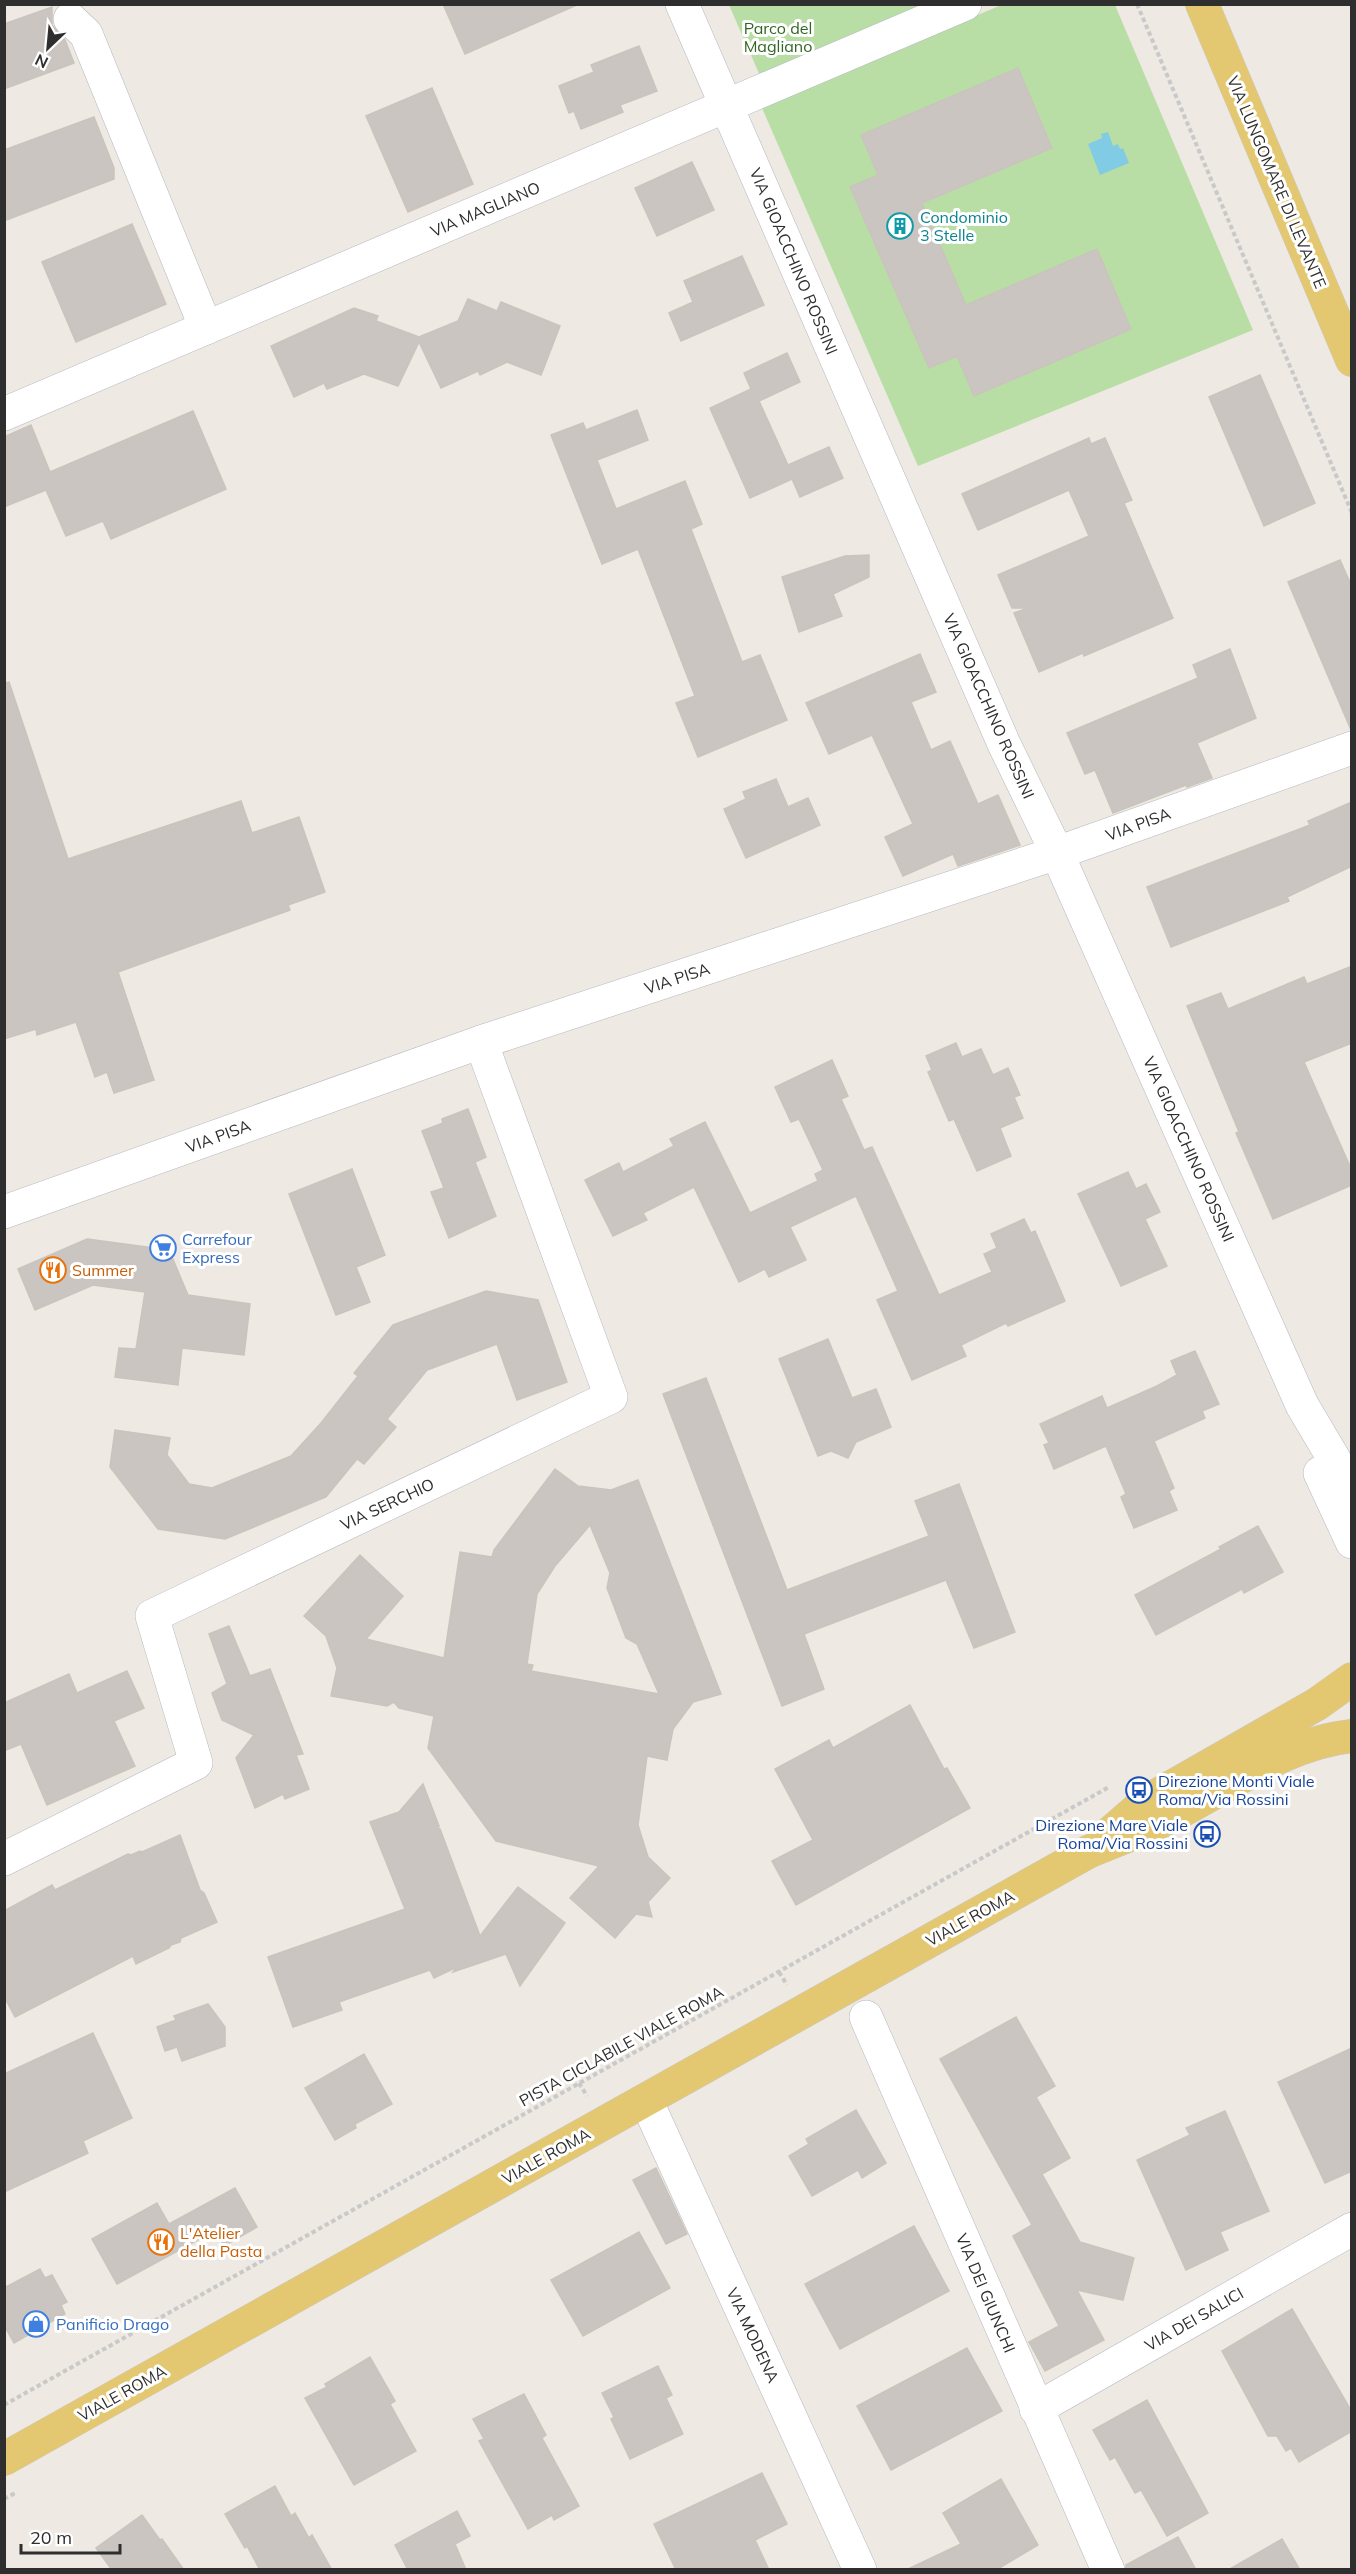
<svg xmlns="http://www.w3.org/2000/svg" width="1356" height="2574" viewBox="0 0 1356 2574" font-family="Mulish,sans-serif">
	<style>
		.green { fill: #b9dea5 }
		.water { fill: #81cbe4 }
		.building { fill: #cac5c1; stroke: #c9c4bc; stroke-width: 1.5; fill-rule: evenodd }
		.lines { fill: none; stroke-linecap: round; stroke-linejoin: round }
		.minor-casing { stroke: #b5b8c0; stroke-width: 34 }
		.major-casing { stroke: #c9c9c9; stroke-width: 34 }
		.path { stroke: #c9c9c9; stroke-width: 4; stroke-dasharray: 4.5 3; stroke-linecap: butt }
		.minor { stroke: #fff; stroke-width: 33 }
		.major { stroke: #e4c871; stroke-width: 33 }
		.labels { text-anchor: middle; stroke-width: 6; stroke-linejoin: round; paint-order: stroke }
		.park-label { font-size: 16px; fill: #326623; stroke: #fff }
		.street-label { font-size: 16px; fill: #2e2e2e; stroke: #fff }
		.culture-label { font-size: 16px; fill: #0d838f; stroke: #fff; text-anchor: start }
		.shop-label { font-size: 16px; fill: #366cbe; stroke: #fff; text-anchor: start }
		.food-label { font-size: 16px; fill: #c56008; stroke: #fff; text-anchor: start }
		.transit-label { font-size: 16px; fill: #164399; stroke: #fff; text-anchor: start }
	</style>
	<rect width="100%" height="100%" fill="#eee9e2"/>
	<g class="green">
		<path d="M729 5H941L761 78Z"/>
		<path d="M1001 5H1115L1253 330 918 466 762 108Z"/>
	</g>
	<path class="water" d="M1108 132 1113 146 1118 144 1120 149 1123 148 1129 163 1100 175 1088 144 1102 138 1101 134Z"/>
	<g class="building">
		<path d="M443 4H579L465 54Z"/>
		<path d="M52 7V25L65 40 74 63 4 89V24Z"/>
		<path d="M639 46 657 91 620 105 623 112 581 129 574 111 569 113 559 86 594 72 591 65Z"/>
		<path d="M1018 68 1052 148 922 203 966 305 1097 249 1131 329 974 396 957 356 929 368 850 187 878 175 861 135Z"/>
		<path d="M432 88 473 184 408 212 366 116Z"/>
		<path d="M94 117 114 168V179L4 221V150Z"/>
		<path d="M692 162 714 210 657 236 635 188Z"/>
		<path d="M132 224 166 304 76 342 42 262Z"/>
		<path d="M742 256 764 305 681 341 669 313 693 302 684 281Z"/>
		<path d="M468 299 497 311 501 302 560 326 541 375 507 362 480 375 478 371 441 388 419 342 398 386 364 374 327 389 324 383 294 397 271 346 354 308 378 316 376 321 419 337 458 321Z"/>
		<path d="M787 353 800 382 759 401 788 465 829 447 843 478 800 497 792 479 750 498 710 408 751 389 744 373Z"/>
		<path d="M1260 375 1315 503 1264 526 1209 397Z"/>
		<path d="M637 410 648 440 597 460 616 509 685 481 702 524 691 529 742 662 760 655 787 720 698 757 676 703 695 696 638 549 602 564 551 435 583 423 586 430Z"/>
		<path d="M193 411 226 489 111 539 103 521 66 536 46 490 4 507V437L31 425 50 472Z"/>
		<path d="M1089 438 1091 444 1105 438 1132 500 1124 503 1173 618 1084 656 1083 653 1039 672 1014 613 1028 608H1012L998 575 1089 536 1069 490 978 530 962 494Z"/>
		<path d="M869 555V577L833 594 842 616 799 632 782 577 845 556Z"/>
		<path d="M1340 560 1352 587 1351 730 1288 582Z"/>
		<path d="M1230 649 1256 718 1197 743 1212 778 1187 787 1186 785 1113 813 1095 770 1085 774 1067 733 1198 678 1193 665Z"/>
		<path d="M920 654 936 692 911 702 931 750 950 741 978 804 998 795 1020 845 958 866 953 854 903 876 885 837 913 824 872 735 829 754 806 703Z"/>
		<path d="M9 682 68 859 241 801 252 833 299 817 325 892 288 905 290 910 118 972 154 1080 114 1093 107 1072 95 1077 76 1022 37 1035 36 1029 4 1039V683Z"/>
		<path d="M776 779 788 807 808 798 820 825 746 858 724 809 746 799 743 792Z"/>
		<path d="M1352 802V866L1287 897 1289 901 1171 947 1147 887 1310 825 1308 821Z"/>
		<path d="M1352 966V1043L1304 1062 1352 1171V1185L1273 1219 1236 1133 1239 1132 1187 1006 1221 993 1228 1009 1304 977 1307 984Z"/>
		<path d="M956 1043 962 1057 981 1049 993 1075 1008 1068 1020 1095 1014 1097 1023 1118 1000 1128 1011 1156 977 1171 954 1119 949 1121 928 1072 932 1070 926 1056Z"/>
		<path d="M832 1060 848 1096 841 1099 864 1150 872 1147 939 1295 992 1272 984 1254 997 1248 991 1234 1024 1219 1031 1233 1035 1231 1065 1301 1008 1326 1006 1323 961 1345 966 1356 912 1380 877 1300 898 1291 856 1196 790 1227 806 1260 769 1277 765 1269 739 1282 694 1187 643 1213 647 1220 613 1236 585 1180 619 1163 623 1172 674 1146 670 1139 705 1122 750 1213 818 1181 815 1174 823 1170 799 1119 791 1122 775 1087Z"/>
		<path d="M468 1109 486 1157 475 1162 496 1216 449 1238 431 1192 444 1188 422 1131 443 1123 442 1119Z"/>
		<path d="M352 1169 385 1255 356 1267 370 1302 336 1315 289 1194Z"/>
		<path d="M1128 1172 1136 1189 1146 1184 1160 1212 1145 1219 1167 1266 1121 1286 1078 1194Z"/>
		<path d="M87 1239 169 1250 188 1295 250 1304 244 1355 182 1348 178 1385 115 1377 119 1348 136 1349 145 1292 93 1285 35 1310 18 1269Z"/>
		<path d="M486 1291 538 1300 567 1382 517 1400 497 1344 427 1370 387 1419 396 1427 364 1464 357 1459 326 1497 225 1539 158 1529 110 1467 115 1430 170 1438 167 1455 189 1484 212 1488 291 1456 321 1423 358 1376 354 1373 393 1325Z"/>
		<path d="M828 1339 852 1398 876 1389 891 1427 856 1442 848 1458 831 1451 818 1456 779 1359Z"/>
		<path d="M1195 1351 1219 1404 1202 1411 1205 1418 1154 1441 1174 1488 1169 1491 1177 1510 1134 1528 1121 1497 1126 1494 1106 1446 1054 1469 1044 1445 1049 1443 1040 1424 1102 1396 1107 1408 1157 1386 1177 1375 1171 1361Z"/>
		<path d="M706 1378 787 1590 929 1536 915 1501 959 1484 1015 1632 974 1648 946 1580 804 1634 824 1689 782 1706 663 1394Z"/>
		<path d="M555 1469 578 1486 611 1490 638 1480 721 1694 693 1702 673 1729 667 1760 647 1756 638 1825 648 1857 670 1878 648 1902 652 1917 636 1914 615 1938 570 1898 599 1866 496 1841 428 1748 434 1716 399 1708 394 1702 387 1706 331 1696 337 1668 326 1636 304 1616 360 1555 403 1596 366 1639 444 1658 460 1552 492 1557 494 1550ZM590 1525 610 1573 607 1588 626 1638 637 1644 659 1694 531 1671 533 1665 527 1664 537 1594 555 1566Z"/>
		<path d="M1258 1526 1283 1572 1244 1593 1242 1589 1156 1635 1135 1595 1221 1549 1219 1547Z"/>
		<path d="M229 1626 250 1676 270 1669 303 1754 296 1755 309 1789 285 1799 283 1794 255 1808 236 1758 254 1735 222 1720 212 1693 227 1684 209 1634Z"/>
		<path d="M127 1671 144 1708 114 1721 135 1766 47 1805 21 1744 4 1751V1703L69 1674 77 1693Z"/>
		<path d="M910 1705 944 1769 947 1768 970 1808 796 1905 772 1861 813 1840 775 1769 829 1740 833 1748Z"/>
		<path d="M423 1784 439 1826 435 1825 440 1829 480 1936 518 1887 565 1923 520 1986 506 1954 453 1972 457 1967 434 1978 430 1970 339 2002 342 2010 293 2027 268 1957 405 1909 370 1822 399 1812Z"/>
		<path d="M180 1835 200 1890 204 1893 217 1922 181 1938 180 1942 171 1945 169 1948 136 1964 133 1956 15 2017 4 1996V1911L52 1885 55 1890 128 1854 131 1855 140 1851 142 1852Z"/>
		<path d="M208 2004 225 2027V2046L182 2061 177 2047 165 2051 157 2027 176 2020 174 2016Z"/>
		<path d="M1016 2017 1055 2086 1036 2097 1070 2158 1042 2174 1080 2242 1134 2258 1123 2300 1077 2290 1104 2340 1045 2371 1029 2342 1059 2326 1013 2236 1032 2225 940 2059Z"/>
		<path d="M93 2033 132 2118 83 2141 88 2153 4 2192V2074Z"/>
		<path d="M1352 2048V2171L1325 2183 1278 2082Z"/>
		<path d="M364 2054 392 2104 355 2124 356 2128 335 2140 305 2088Z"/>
		<path d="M856 2110 886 2163 862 2178 858 2170 812 2196 789 2156 809 2144 806 2139Z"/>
		<path d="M1225 2111 1269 2211 1220 2232 1228 2250 1186 2270 1137 2160 1190 2135 1186 2128Z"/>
		<path d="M656 2168 687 2234 666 2244 633 2180Z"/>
		<path d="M235 2188 257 2227 224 2246 216 2230 117 2284 92 2239 157 2203 169 2224Z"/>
		<path d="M914 2226 949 2291 840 2349 805 2284Z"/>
		<path d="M639 2232 670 2288 583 2336 551 2280Z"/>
		<path d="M40 2269 45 2278 52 2275 67 2302 61 2305 65 2314 14 2343 4 2325V2288Z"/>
		<path d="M1292 2309 1352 2412V2431L1299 2462 1291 2448 1286 2451 1277 2436H1268L1222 2351Z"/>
		<path d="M967 2348 1002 2411 891 2470 857 2406Z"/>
		<path d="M370 2357 395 2401 390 2404 416 2451 354 2485 305 2398 327 2387 325 2384Z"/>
		<path d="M658 2366 672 2395 666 2398 683 2434 630 2459 611 2419 614 2417 602 2393Z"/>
		<path d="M524 2394 546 2435 542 2438 579 2506 554 2520 552 2515 528 2529 479 2441 484 2439 473 2419Z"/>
		<path d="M1147 2400 1208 2513 1167 2536 1141 2490 1135 2493 1115 2457 1110 2460 1093 2430Z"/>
		<path d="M762 2473 787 2524 755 2540 769 2570H676L654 2524Z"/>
		<path d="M1001 2479 1038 2545 996 2570H906L961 2544 943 2513Z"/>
		<path d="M275 2486 291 2516 295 2513 309 2538 312 2535 332 2570H260L247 2546 245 2548 225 2514Z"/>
		<path d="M457 2511 470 2536 455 2544 466 2570H408L395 2545Z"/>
		<path d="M142 2515 160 2540 162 2539 184 2570H112L96 2548Z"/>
		<path d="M1178 2537 1196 2570H1126V2565Z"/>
		<path d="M1282 2539 1300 2570H1228Z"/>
	</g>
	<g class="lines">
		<g class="minor-casing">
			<g id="minor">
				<path d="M682 4 1004 744 1057 853 1302 1405 1334 1459 1352 1494"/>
				<path d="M70 19 86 34 206 328"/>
				<path d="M4 414 965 4"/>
				<path d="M4 1212 481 1042 1057 853 1352 748"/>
				<path d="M1320 1473 1352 1542"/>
				<path d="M4 1859 196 1763 152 1616 611 1397 481 1042"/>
				<path d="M866 2017 1108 2570"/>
				<path d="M646 2100 860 2570"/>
				<path d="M1036 2409 1352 2229"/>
			</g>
		</g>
		<g class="major-casing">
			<g id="major">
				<path d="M1202 4 1352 360"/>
				<path d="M1109 1834 1147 1801 1317 1704 1352 1679"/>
				<path d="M4 2459 1088 1852C1114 1841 1142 1831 1168 1818 1228 1788 1284 1743 1352 1736"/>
			</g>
		</g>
		<g class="path">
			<path d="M1137 4 1352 513"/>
			<path d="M779 1972 787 1985"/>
			<path d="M579 2083 587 2096"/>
			<path d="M4 2405 1109 1787"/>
			<path d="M4 2499 17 2492"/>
		</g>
		<use href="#minor" class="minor"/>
		<use href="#major" class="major"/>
	</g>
	<defs>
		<g id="building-ring" transform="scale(1.35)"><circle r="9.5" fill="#fff" stroke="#0f9aa8" stroke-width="1.5"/><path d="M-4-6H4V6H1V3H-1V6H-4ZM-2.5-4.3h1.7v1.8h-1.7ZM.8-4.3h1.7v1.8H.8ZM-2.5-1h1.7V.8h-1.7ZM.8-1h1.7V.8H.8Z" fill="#0f9aa8"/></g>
		<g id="supermarket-ring" transform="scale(1.35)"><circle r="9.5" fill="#fff" stroke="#3f7fe0" stroke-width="1.5"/><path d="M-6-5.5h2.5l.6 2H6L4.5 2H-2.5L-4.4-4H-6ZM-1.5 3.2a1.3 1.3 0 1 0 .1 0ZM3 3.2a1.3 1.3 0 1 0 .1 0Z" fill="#3f7fe0"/></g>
		<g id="restaurant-ring" transform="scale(1.35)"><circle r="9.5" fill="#fff" stroke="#e8710a" stroke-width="1.5"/><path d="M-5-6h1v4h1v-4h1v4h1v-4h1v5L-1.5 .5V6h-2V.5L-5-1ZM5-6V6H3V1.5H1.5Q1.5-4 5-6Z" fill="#e8710a"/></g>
		<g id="bus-ring" transform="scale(1.35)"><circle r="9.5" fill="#fff" stroke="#1a4fb4" stroke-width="1.5"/><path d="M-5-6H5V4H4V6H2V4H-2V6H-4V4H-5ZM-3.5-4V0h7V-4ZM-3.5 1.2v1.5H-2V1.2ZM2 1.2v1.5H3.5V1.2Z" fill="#1a4fb4"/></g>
		<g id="shop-ring" transform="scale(1.35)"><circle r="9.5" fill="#fff" stroke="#3f7fe0" stroke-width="1.5"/><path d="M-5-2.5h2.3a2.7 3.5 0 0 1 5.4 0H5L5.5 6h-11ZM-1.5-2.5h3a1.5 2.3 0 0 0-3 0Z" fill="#3f7fe0"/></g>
	</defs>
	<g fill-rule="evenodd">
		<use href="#building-ring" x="900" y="226"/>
		<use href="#supermarket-ring" x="163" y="1248"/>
		<use href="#restaurant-ring" x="53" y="1270"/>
		<use href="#bus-ring" x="1139" y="1790"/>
		<use href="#bus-ring" x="1207" y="1834"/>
		<use href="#restaurant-ring" x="161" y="2242"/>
		<use href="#shop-ring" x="36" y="2324"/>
	</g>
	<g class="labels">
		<g class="park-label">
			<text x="778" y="34">Parco del<tspan x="778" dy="18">Magliano</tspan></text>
		</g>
		<g class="street-label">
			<text transform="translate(1277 182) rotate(67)" y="6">VIA LUNGOMARE DI LEVANTE</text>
			<text transform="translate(485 209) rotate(-23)" y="6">VIA MAGLIANO</text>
			<text transform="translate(794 261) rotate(67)" y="6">VIA GIOACCHINO ROSSINI</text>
			<text transform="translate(989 706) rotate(66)" y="6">VIA GIOACCHINO ROSSINI</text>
			<text transform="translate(1138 824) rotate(-20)" y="6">VIA PISA</text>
			<text transform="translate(677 978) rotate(-18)" y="6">VIA PISA</text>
			<text transform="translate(218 1136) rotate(-20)" y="6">VIA PISA</text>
			<text transform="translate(1189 1149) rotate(66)" y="6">VIA GIOACCHINO ROSSINI</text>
			<text transform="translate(387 1504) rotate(-25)" y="6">VIA SERCHIO</text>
			<text transform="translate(970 1918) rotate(-29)" y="6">VIALE ROMA</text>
			<text transform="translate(621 2046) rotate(-29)" y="6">PISTA CICLABILE VIALE ROMA</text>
			<text transform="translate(546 2156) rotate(-29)" y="6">VIALE ROMA</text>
			<text transform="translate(986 2293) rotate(67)" y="6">VIA DEI GIUNCHI</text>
			<text transform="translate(1194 2319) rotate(-30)" y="6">VIA DEI SALICI</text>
			<text transform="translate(753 2335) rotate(65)" y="6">VIA MODENA</text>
			<text transform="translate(122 2393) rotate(-29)" y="6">VIALE ROMA</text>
		</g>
		<g class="culture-label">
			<text x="920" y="223">Condominio<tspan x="920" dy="18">3 Stelle</tspan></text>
		</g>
		<g class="shop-label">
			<text x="182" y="1245">Carrefour<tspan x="182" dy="18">Express</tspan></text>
			<text x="56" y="2330">Panificio Drago</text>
		</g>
		<g class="food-label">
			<text x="72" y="1276">Summer</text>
			<text x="180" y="2239">L'Atelier<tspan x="180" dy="18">della Pasta</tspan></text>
		</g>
		<g class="transit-label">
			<text x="1158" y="1787">Direzione Monti Viale<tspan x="1158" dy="18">Roma/Via Rossini</tspan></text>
			<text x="1188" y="1831" text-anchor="end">Direzione Mare Viale<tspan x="1188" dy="18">Roma/Via Rossini</tspan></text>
		</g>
	</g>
	<rect width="1356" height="2574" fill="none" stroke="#2e2e2e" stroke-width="12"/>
	<g transform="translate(48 48) rotate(206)" stroke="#ffffff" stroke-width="4.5" paint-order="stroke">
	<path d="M0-4.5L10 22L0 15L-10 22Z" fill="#2e2e2e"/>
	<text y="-9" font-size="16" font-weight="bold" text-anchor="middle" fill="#2e2e2e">N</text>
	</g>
	<path d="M21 2544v9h99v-9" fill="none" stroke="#2e2e2e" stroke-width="3"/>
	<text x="30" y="2544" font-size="18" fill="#2e2e2e" stroke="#ffffff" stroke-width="4.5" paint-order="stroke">20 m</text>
</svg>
